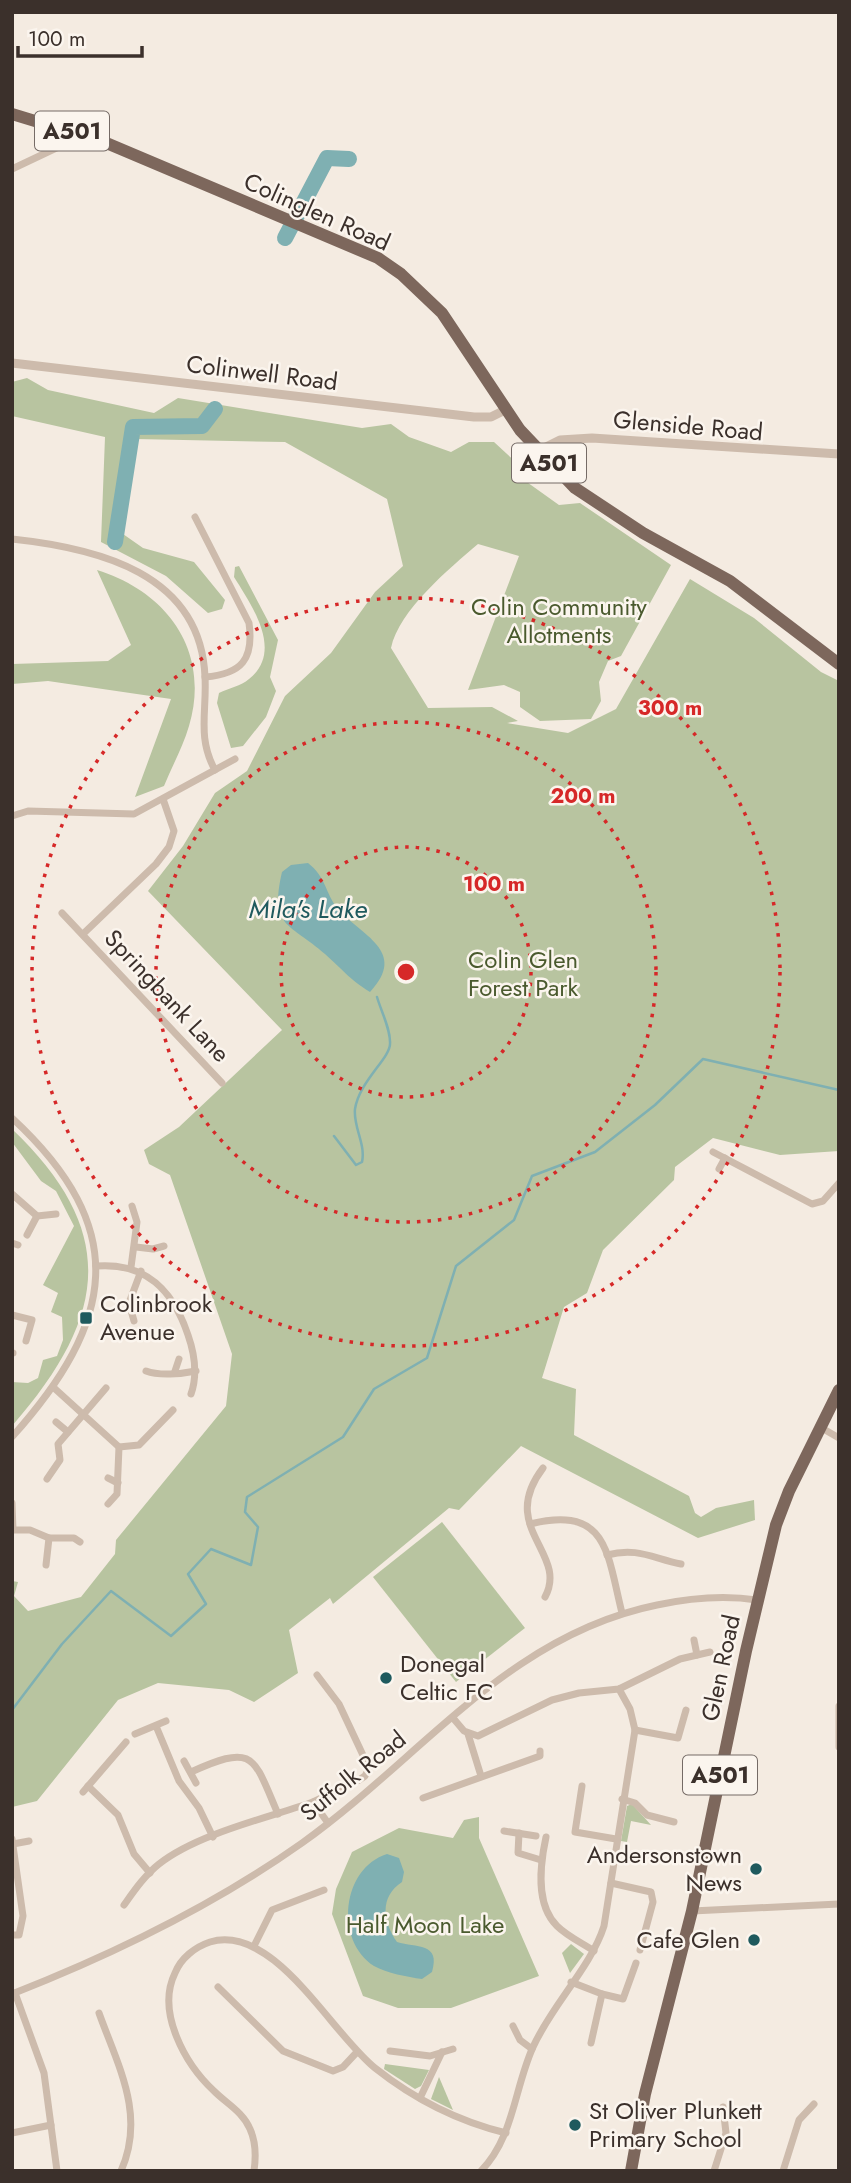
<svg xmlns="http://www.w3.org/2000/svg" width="851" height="2183" viewBox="0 0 851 2183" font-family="Jost,sans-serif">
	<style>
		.green { fill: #b8c4a0 }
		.water { fill: #7fb0b2 }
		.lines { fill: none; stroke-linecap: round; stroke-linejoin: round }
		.stream { stroke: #7fb0b2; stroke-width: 2.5 }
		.river { stroke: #7fb0b2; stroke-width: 16 }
		.minor { stroke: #cdbbac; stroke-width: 7 }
		.tertiary { stroke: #cdbbac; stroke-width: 9 }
		.primary { stroke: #7d675c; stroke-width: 12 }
		.ring { fill: none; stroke: #d62828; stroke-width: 3.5; stroke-dasharray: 3.5 7 }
		.poi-dot { fill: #1f5a5e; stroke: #fbf5ee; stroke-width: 2.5 }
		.labels { text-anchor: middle; stroke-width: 5; stroke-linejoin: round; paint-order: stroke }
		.shield { fill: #fbf5ee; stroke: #756b66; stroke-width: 2 }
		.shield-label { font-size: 23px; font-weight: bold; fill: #3b302b }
		.street-label { font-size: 24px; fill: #3b302b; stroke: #fbf5ee }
		.park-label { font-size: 24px; fill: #4a5a2e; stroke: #fbf5ee }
		.poi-label { font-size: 24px; fill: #3b302b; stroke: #fbf5ee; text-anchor: start }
		.water-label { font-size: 26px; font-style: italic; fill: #1f5a5e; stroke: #fbf5ee }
		.centre { fill: #d62828; stroke: #fbf5ee; stroke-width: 3.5 }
		.ring-label { font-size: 21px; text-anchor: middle; font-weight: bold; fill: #d62828; stroke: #fbf5ee; stroke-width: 5; stroke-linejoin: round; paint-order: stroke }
	</style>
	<rect width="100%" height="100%" fill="#f4ebe1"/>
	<g class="green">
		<path d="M27 378 48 390 154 413 178 398 362 428 391 424 409 437 451 452 469 442H494L521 467 524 480 559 505 580 503 671 565 621 656 608 661 599 682 601 701 591 719 540 721 520 707V692L504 685 468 690 519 556 478 544C449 569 399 610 391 648L428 708 492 707 518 721 507 723 568 733 616 709 690 579 754 618 821 672 839 681V1151L780 1155 713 1138 675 1167 674 1180 603 1250 587 1293 564 1307 542 1378 576 1389 574 1435 689 1496 695 1513 701 1517 716 1508 754 1500 755 1520 698 1538 521 1446 459 1510 449 1508 333 1604 330 1598 289 1630 298 1673 254 1702 229 1690 158 1683 118 1700 37 1801 12 1807V1581L18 1582 14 1596 28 1611 81 1597 115 1554 116 1540 226 1406 232 1354 170 1175 149 1164 144 1150 179 1127 282 1030 148 891 183 846 215 793 247 771 285 696 331 653 375 592 403 566 387 499 285 442 135 439 123 534 143 548 194 562 225 600 222 609 208 613 166 576 101 542 105 437 12 416V382Z"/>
		<path d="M239 566 278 640 270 677 276 691 266 717 243 746 231 748 217 703 219 693C229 688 241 686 249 679 284 651 252 606 234 577L235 567Z"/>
		<path d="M97 570C168 592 211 652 189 726 183 747 172 766 164 786L135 797 171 699 48 681 12 684V664L108 661 131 645Z"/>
		<path d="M12 1129C121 1233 106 1318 12 1426V1382L28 1383 38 1378 43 1360 57 1356 63 1340 62 1317 51 1312 58 1293 43 1285 74 1226 56 1191 41 1181 12 1142Z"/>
		<path d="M442 1522 525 1628 456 1682 373 1577Z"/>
		<path d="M632 1804 651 1825 631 1821 627 1842 621 1841 627 1806Z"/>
		<path d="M479 1817V1838L539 1976 451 2008H398L363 1996 332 1914 336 1889 352 1852 399 1828 453 1838 464 1820Z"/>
		<path d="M571 1944 584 1954 570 1973 562 1953Z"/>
		<path d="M385 2064 429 2070 421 2086 415 2089 384 2069Z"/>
		<path d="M439 2077 453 2110 431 2099Z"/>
	</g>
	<g class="water">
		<path d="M308 863C326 877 325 892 337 908 360 935 409 951 370 992 348 978 343 970 325 954 290 923 269 928 282 872L291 865Z"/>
		<path d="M387 1854 399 1858 404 1872 402 1882C379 1897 383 1922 397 1942 416 1948 441 1942 432 1972L422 1979C407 1977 387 1973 374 1966 334 1940 342 1868 387 1854Z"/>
	</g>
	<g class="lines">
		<g class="stream">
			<path d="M334 1136 356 1165 362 1162C366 1144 353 1127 355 1109 359 1082 390 1058 390 1044 391 1030 381 1011 377 997"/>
			<path d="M12 1710 62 1644 111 1591 171 1636 206 1604 188 1574 211 1549 251 1565 258 1527 245 1512 247 1497 343 1437 374 1389 427 1358 456 1266 514 1220 532 1176 595 1152 655 1105 703 1059 839 1090"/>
		</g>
		<g class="river">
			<path d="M285 238 327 158 349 159"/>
			<path d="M115 542 133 427 202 426 215 409"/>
		</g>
		<g class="minor">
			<path d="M12 169 69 142 77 132"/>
			<path d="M195 517 249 623C254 659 242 674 205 677"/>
			<path d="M12 539C97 548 201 573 205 677 207 711 197 738 215 770"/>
			<path d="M12 816 28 811 134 814 235 759"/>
			<path d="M62 913 222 1083"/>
			<path d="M83 934 156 864 169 847 174 831 163 799"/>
			<path d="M12 1118C132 1229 115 1322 12 1437"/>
			<path d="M713 1152 812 1204 823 1201 839 1183"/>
			<path d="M719 1169 725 1158"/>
			<path d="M12 1194 37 1216 56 1214"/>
			<path d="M27 1235 37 1216"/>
			<path d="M12 1243 18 1245"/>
			<path d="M136 1247 153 1249 164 1246"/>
			<path d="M96 1266C146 1262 173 1290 188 1335 195 1355 198 1374 191 1394"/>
			<path d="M131 1267 137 1222 132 1206"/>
			<path d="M12 1315 32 1320 26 1341"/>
			<path d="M134 1321 129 1303 141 1271"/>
			<path d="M12 1353H13"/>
			<path d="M146 1371C159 1376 181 1374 196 1371"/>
			<path d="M175 1371 179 1359"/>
			<path d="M53 1387 119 1447"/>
			<path d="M56 1422 68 1432"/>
			<path d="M820 1427 839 1438"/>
			<path d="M543 1468C497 1528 569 1553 545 1597"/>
			<path d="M108 1478 118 1483"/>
			<path d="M47 1479 60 1460 58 1444 106 1388"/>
			<path d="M12 1503 13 1530"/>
			<path d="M108 1504 117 1494 119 1447 139 1445 173 1410"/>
			<path d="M530 1524C608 1505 607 1553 622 1613"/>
			<path d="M12 1530H30L49 1538"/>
			<path d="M607 1555C637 1547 652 1558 681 1564"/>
			<path d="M46 1565 49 1538H74L80 1542"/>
			<path d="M694 1640 697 1655"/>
			<path d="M839 1706V1747"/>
			<path d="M453 1718 464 1731 478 1736 552 1700 579 1693 619 1689 680 1659 710 1652"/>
			<path d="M156 1726 179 1781 199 1808 213 1837"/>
			<path d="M635 1730 678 1738 686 1710"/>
			<path d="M135 1734 166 1721"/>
			<path d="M468 1734 481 1776"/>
			<path d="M184 1761 196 1783"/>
			<path d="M191 1772C255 1743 253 1756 278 1814"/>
			<path d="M88 1786 118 1815 134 1854 150 1873"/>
			<path d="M582 1786 575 1832 616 1839"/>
			<path d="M83 1792 126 1742"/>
			<path d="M423 1798 540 1756V1751"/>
			<path d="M622 1799 635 1803 647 1815 674 1822"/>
			<path d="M313 1802 359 1780 365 1776 369 1768 339 1704 317 1675"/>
			<path d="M504 1831 536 1836"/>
			<path d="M519 1833 518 1853 541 1860"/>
			<path d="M546 1837C540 1865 535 1904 557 1926 567 1936 582 1943 594 1951"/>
			<path d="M12 1839 23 1916 19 1935H12"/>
			<path d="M13 1844 29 1841"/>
			<path d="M611 1883 651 1892 653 1902 640 1950"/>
			<path d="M124 1905C134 1891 145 1875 159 1864 197 1834 267 1818 313 1802L328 1823"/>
			<path d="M692 1911 839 1904"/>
			<path d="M254 1946 272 1910 324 1890"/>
			<path d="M571 1982 602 1994 591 2043"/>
			<path d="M218 1987 283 2051 333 2071 343 2067 357 2052"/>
			<path d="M15 1993 44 2073 57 2171"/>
			<path d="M12 1994C114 1954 213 1906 302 1843 420 1759 508 1635 657 1605 690 1598 724 1595 757 1600"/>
			<path d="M602 1994 623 1999 636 1963"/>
			<path d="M99 2013C118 2066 146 2115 121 2171"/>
			<path d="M513 2026 520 2040 532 2049"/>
			<path d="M390 2051 430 2056 453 2049"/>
			<path d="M420 2098 442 2052"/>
			<path d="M12 2133 51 2125"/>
			<path d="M254 2171C256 2157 256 2142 250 2129 243 2112 227 2104 214 2091 185 2064 156 2012 175 1973 181 1958 195 1947 210 1942 274 1923 331 2033 375 2068 414 2099 457 2121 506 2133"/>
			<path d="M481 2171C514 2137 514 2089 533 2047 552 2005 591 1967 604 1926L635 1730 630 1709 619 1689"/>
			<path d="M714 2171 726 2133 723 2107"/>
			<path d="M783 2171 799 2120 814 2104"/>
		</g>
		<g class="tertiary">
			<path d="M12 363 474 417H491L505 410"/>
			<path d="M538 451 560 440 592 438 839 454"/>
		</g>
		<g class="primary">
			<path d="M12 114 104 142 378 258 401 274 442 313 520 430 575 488 643 533 730 581 839 664"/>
			<path d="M631 2171 645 2094 692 1911 746 1651 776 1525 789 1491 839 1390"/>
		</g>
	</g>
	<g class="ring">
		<circle cx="406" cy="972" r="125"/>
		<circle cx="406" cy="972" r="250"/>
		<circle cx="406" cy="972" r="374"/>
	</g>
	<g class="poi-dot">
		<rect x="79" y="1311" width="14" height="14" rx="3.5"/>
		<circle cx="386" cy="1678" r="7"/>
		<circle cx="756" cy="1869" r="7"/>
		<circle cx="754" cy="1940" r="7"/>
		<circle cx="575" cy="2125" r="7"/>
	</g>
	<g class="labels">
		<g class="shield">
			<rect x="35" y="111.5" width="74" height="39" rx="5"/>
			<rect x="512" y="443.5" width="74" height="39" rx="5"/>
			<rect x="683" y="1755.5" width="74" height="39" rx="5"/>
		</g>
		<g class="shield-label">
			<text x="72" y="139">A501</text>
			<text x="549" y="471">A501</text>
			<text x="720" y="1783">A501</text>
		</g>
		<g class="street-label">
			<text transform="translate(317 212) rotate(24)" y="8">Colinglen Road</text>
			<text transform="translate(262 373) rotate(7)" y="8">Colinwell Road</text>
			<text transform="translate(688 426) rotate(5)" y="8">Glenside Road</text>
			<text transform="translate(167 996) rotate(47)" y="8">Springbank Lane</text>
			<text transform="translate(721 1668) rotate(-78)" y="8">Glen Road</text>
			<text transform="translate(353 1776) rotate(-39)" y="8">Suffolk Road</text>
		</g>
		<g class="park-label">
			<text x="559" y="615">Colin Community<tspan x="559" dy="28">Allotments</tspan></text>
			<text x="523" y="968">Colin Glen<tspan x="523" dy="28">Forest Park</tspan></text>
			<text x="425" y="1933">Half Moon Lake</text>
		</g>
		<g class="poi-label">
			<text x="100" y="1312">Colinbrook<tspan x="100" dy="28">Avenue</tspan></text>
			<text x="400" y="1672">Donegal<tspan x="400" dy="28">Celtic FC</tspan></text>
			<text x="742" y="1863" text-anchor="end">Andersonstown<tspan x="742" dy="28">News</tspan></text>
			<text x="740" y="1948" text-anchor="end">Cafe Glen</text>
			<text x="589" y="2119">St Oliver Plunkett<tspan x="589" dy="28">Primary School</tspan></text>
		</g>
		<g class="water-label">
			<text x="308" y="918">Mila's Lake</text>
		</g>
	</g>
	<circle cx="406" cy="972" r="10" class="centre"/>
	<g class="ring-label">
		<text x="670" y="715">300 m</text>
		<text x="583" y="803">200 m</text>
		<text x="494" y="891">100 m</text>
	</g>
	<rect width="851" height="2183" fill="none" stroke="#3b302b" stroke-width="28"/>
	<path d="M18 46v10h124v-10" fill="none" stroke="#3b302b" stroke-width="3.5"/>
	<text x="28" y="46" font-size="21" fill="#3b302b" stroke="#fbf5ee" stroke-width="5" paint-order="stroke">100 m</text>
</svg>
